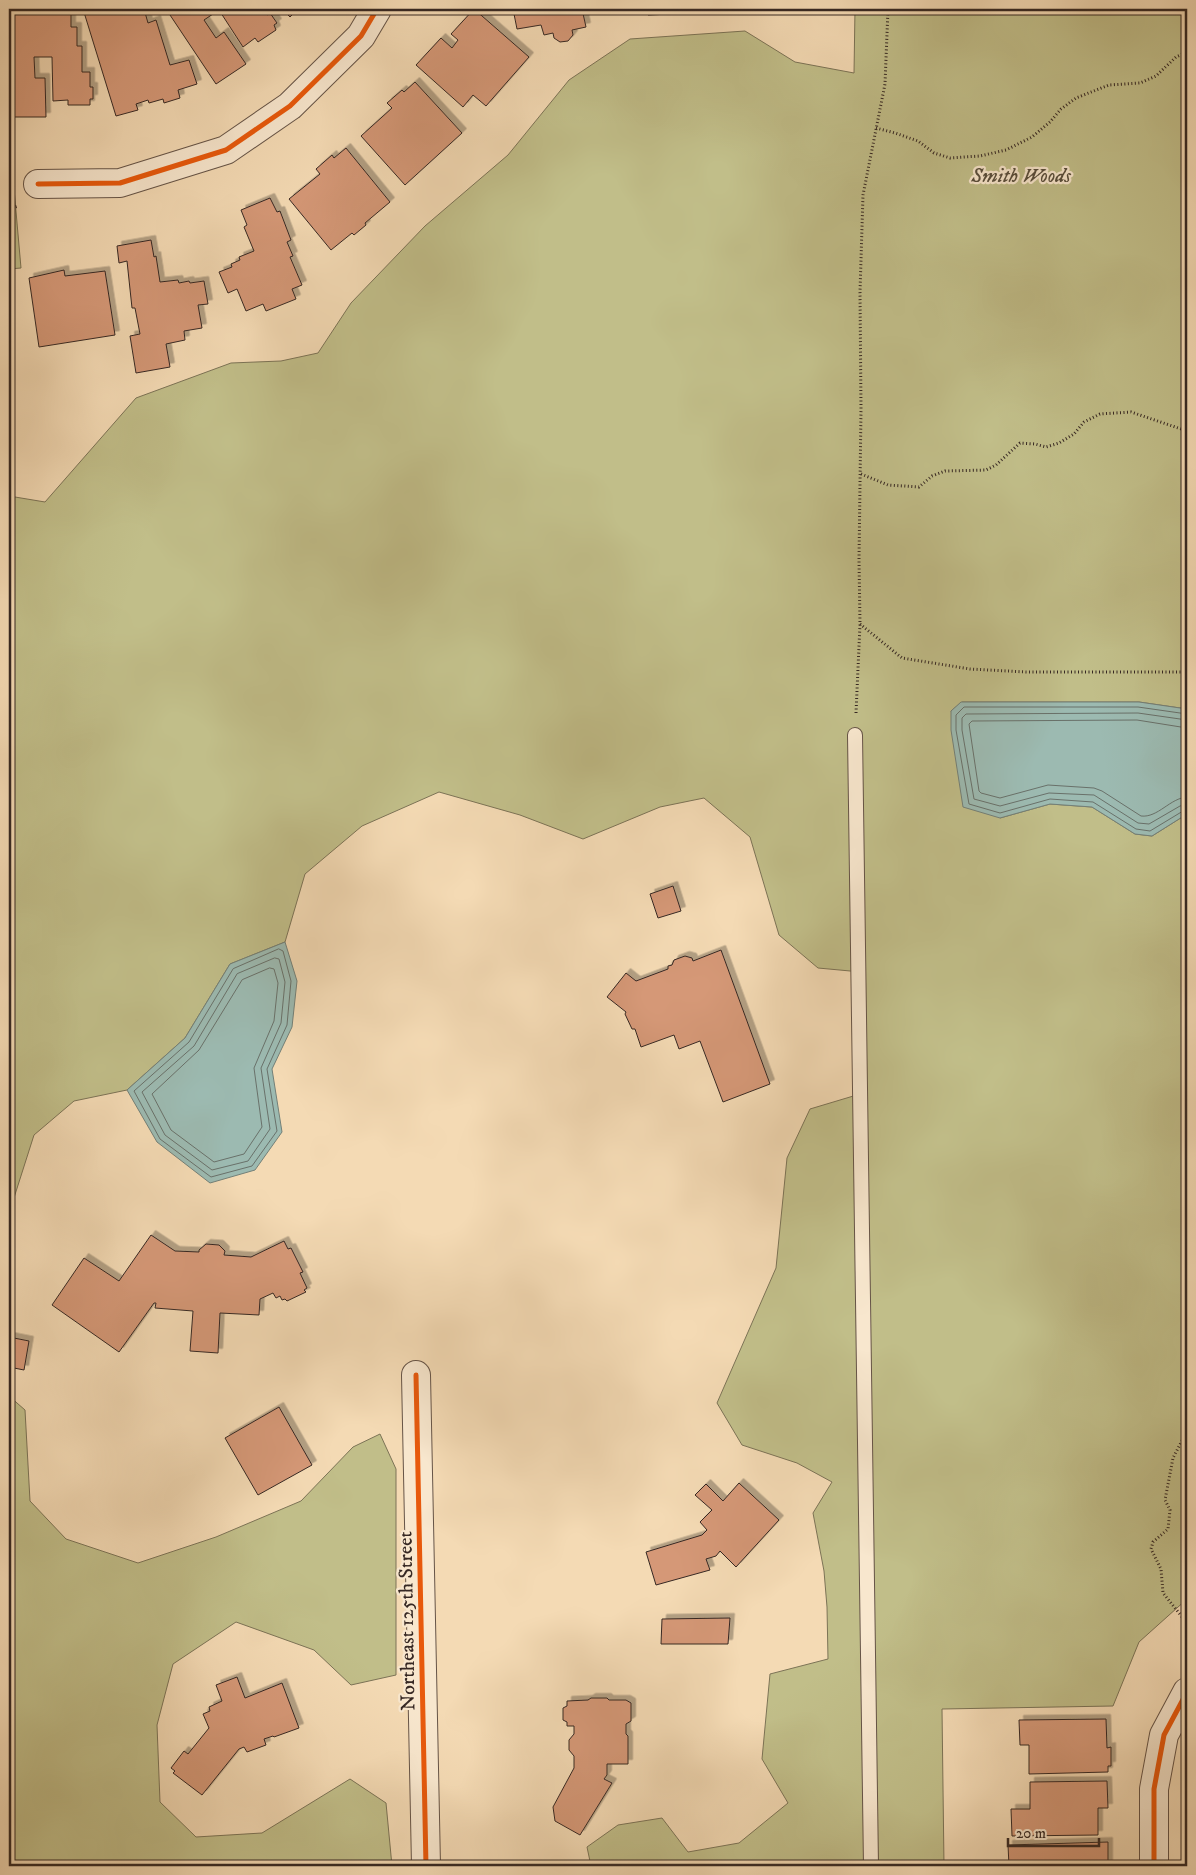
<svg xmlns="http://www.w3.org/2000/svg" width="1196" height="1875" viewBox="0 0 1196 1875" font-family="'IM FELL DW Pica',serif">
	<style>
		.green { fill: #c1be89; stroke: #7c7356 }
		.water { fill: #9cbab1; stroke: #738078 }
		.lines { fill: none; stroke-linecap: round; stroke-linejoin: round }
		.shore { stroke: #69716a; stroke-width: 1 }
		.building { fill: #d59877; stroke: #362823; filter: url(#shadow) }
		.service-casing { stroke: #665447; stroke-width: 16 }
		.minor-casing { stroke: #665447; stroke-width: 30 }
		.path { stroke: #362823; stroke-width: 3; stroke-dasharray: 1 2.5; stroke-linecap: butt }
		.service { stroke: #f8e7ce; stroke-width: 14 }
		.minor { stroke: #f8e7ce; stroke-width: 28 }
		.cycleway-casing { stroke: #f8e7ce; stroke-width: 8 }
		.cycleway { stroke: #e8590c; stroke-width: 5 }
		.labels { text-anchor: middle; stroke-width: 4.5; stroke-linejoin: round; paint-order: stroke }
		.park-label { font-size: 20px; font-style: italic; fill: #594e3c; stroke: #f8e7ce }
		.street-label { font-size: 20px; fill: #362823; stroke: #f8e7ce }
	</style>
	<defs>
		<filter id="shadow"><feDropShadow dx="4.5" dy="-4.5" stdDeviation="0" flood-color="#0004"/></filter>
	</defs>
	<rect width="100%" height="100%" fill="#f4dab4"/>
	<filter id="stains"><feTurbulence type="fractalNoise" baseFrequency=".004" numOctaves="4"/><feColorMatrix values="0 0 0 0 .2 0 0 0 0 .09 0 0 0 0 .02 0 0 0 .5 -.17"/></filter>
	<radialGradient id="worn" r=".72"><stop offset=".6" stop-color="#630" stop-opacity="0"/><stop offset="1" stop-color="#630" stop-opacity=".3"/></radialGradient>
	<g class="green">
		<path d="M855 9H1187V709L1139 702H962L951 711 1000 818 1050 804 1092 807 1135 834 1152 836 1187 814V1599L1139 1642 1113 1706 942 1709 944 1866H591L587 1847 618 1825 662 1818 688 1852 739 1843 788 1803 762 1759 770 1674 828 1659 827 1607 824 1571 813 1513 832 1482 797 1463 742 1445 717 1403 776 1268 787 1158 810 1109 860 1094 861 972 818 968 779 935 750 837 704 798 660 807 583 839 520 815 439 792 362 826 305 874 285 942 230 964 185 1038 127 1090 74 1101 34 1135 12 1204 9 1208V496L45 502 136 398 231 363 281 361 318 353 351 303 425 226 508 155 569 80 630 39 745 31 795 62 854 73Z"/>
		<path d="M9 132 21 268 9 269Z"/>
		<path d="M9 1396 25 1410 30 1501 66 1539 138 1563 216 1537 301 1501 353 1447 380 1434 396 1469V1675L351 1685 314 1650 236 1622 173 1664 157 1725 160 1802 196 1837 262 1833 350 1779 386 1803 392 1866H9Z"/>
	</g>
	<g class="water">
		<path d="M961 702H1139L1187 709V814L1152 836 1135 834 1092 807 1050 804 1000 818 963 807 951 730V711Z"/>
		<path d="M285 942 297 981 292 1027 272 1069 282 1132 255 1170 210 1183 157 1142 127 1090 185 1038 230 964Z"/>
	</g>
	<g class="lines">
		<g class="shore">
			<path d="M1187 714 1138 707H964L956 715V730L969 804 1000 813 1050 799 1093 802 1136 829 1150 831 1183 811H1187"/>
			<path d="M1187 720 1138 713 966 714 962 718V730L974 799 1000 806 1049 793 1094 795 1138 823 1149 824 1180 806 1187 804"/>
			<path d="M1187 728 1137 720 972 721 969 724 979 791 981 793 1000 798 1048 785 1094 788 1102 791 1141 816C1158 818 1170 798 1187 797"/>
			<path d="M279 949 283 951 291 981 287 1025 267 1069 277 1131 252 1166 211 1177 160 1139 134 1091 189 1042 233 969Z"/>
			<path d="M275 958 279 959 285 982 281 1023 261 1068 270 1129 248 1161 212 1170 165 1135 142 1092 194 1046 237 974Z"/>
			<path d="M270 968 274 969 278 983 274 1021 254 1068 262 1127 244 1154 214 1162 171 1130 152 1094 199 1050 242 980Z"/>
		</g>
	</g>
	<g class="building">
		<path d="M9 9H71V27H77V46H82V72H90V87H93V99H90V105H68V100L53 101 52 57H34L35 78H45L46 117H10Z"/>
		<path d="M83 9H144L148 23 156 20 170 65 189 60 197 84 178 90 180 98 164 103 163 99 149 103 148 100 136 104 138 110 116 116Z"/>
		<path d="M166 9H263L267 15 270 13 277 23 274 25 276 30 258 42 255 38 243 47 219 10 204 20 216 38 224 32 246 64 216 84Z"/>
		<path d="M282 9H298L290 17Z"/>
		<path d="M474 9 529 57 486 106 473 95 463 107 416 65 441 38 452 48 458 40 451 34Z"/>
		<path d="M513 9H582L586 27 572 30 573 35 568 41 560 42 554 38 553 33 544 35 541 25 517 29Z"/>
		<path d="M648 9H718V11L671 12V14L648 15Z"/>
		<path d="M415 82 462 133 405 185 361 136 392 108 387 103 402 90 404 92Z"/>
		<path d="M346 148 390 202 365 223 366 225 354 235 352 233 331 250 289 199 320 174 316 169 332 155 334 158Z"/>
		<path d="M270 198 277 212 280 211 291 240 287 242 293 256 290 257 302 285 292 289 296 299 266 311 263 304 246 311 237 289 228 293 219 272 232 267 231 264 240 260 239 257 254 251 244 227 247 225 241 210Z"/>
		<path d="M151 240 154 257 156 256 160 282 178 280 179 283 189 281 190 283 204 281 208 304 198 305 202 328 184 331 185 340 166 344 170 367 136 373 130 336 140 334 135 308H132L127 261 119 263 117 246Z"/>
		<path d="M64 270 65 276 105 271 115 335 39 347 29 278Z"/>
		<path d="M673 886 681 911 658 918 650 894Z"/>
		<path d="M721 950 770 1084 723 1102 700 1041 679 1049 674 1035 641 1047 635 1029H632L625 1014 626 1012 607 997 626 973 636 981 668 969V966L672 965 674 960 685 956 692 958 693 961Z"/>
		<path d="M151 1235 175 1251 199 1252V1250L206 1244 219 1245 225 1251 224 1255 251 1257 284 1241 288 1249 291 1248 303 1272 300 1273 307 1288 304 1290 306 1292 287 1301 285 1299 282 1300 280 1296 276 1298 273 1293 260 1299 259 1315 220 1313 218 1353 190 1351 193 1311 155 1308 156 1303H154L119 1352 52 1305 84 1258 119 1281Z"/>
		<path d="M9 1337 29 1341 24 1370 9 1367Z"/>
		<path d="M279 1407 312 1465 258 1495 225 1438Z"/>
		<path d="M739 1483 779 1520 736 1567 720 1551 716 1556 706 1559 710 1570 656 1585 646 1552 702 1535 707 1530 700 1522 712 1510 695 1495 706 1484 723 1501Z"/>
		<path d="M730 1618 728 1644H661L662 1619Z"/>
		<path d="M237 1677 245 1698 282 1683 299 1728 274 1737 273 1736 264 1739 266 1745 247 1752 244 1747 239 1749 202 1795 173 1773 175 1771 171 1768 184 1751 188 1754 209 1728 203 1714 210 1711 209 1707 222 1701 216 1685Z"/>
		<path d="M591 1698H607L609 1700H626L631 1703V1721L626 1724V1734L628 1736V1764H607V1775L604 1779 612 1783 580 1835 555 1821 553 1807 574 1768V1756L569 1750V1740L574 1734V1726H567V1722L563 1720V1708L567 1706V1701L588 1700Z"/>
		<path d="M1106 1719 1107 1748 1111 1747V1766H1108V1772L1029 1774V1745H1020L1019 1720Z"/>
		<path d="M1107 1781 1108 1808H1098V1835L1012 1836 1011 1809H1030V1782Z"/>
		<path d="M1108 1842V1866H1009L1008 1845Z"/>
	</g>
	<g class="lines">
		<g class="service-casing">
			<path id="service" d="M855 735 871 1866"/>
		</g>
		<g class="minor-casing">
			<g id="minor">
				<path d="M38 184 120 183 226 150 290 106 361 36 377 9"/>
				<path d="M416 1375 426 1866"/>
				<path d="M1154 1866V1789L1164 1735 1187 1692"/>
			</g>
		</g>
		<g class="path">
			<path d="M876 128 895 133 918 141 934 153 950 158 980 156 1006 150 1032 137 1050 122 1061 109 1076 98 1109 85 1140 83 1156 76 1176 57 1187 52"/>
			<path d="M9 209 18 206"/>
			<path d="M861 474 888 485 919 487 932 476 945 471 986 470 996 465 1020 443 1035 444 1046 447 1059 443 1074 434 1084 422 1100 414 1131 412 1187 431"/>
			<path d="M860 624 902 658 970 669 1026 672H1187"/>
			<path d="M856 713 860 624 859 560 861 409 860 292 863 195 885 84 888 9"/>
			<path d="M1187 1431 1173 1458 1165 1500 1170 1510 1168 1529 1153 1542 1151 1549 1161 1569 1163 1593 1187 1623"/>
		</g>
		<use href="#service" class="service"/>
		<use href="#minor" class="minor"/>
		<g class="cycleway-casing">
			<g id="cycleway">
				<path d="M38 184 120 183 226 150 290 106 361 36 377 9"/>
				<path d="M416 1375 426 1866"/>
				<path d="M1154 1866V1789L1164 1735 1187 1692"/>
			</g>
		</g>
		<use href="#cycleway" class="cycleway"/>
	</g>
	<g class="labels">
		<g class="park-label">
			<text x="1021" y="182">Smith Woods</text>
		</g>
		<g class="street-label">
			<text transform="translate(406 1621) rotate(-91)" y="7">Northeast 125th Street</text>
		</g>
	</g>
	<rect width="1196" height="1875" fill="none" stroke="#f4dab4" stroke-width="30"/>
	<rect x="10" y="10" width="1176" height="1855" fill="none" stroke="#362823" stroke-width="2.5"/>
	<rect x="15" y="15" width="1166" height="1845" fill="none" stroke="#362823"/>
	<path d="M1008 1838v8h91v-8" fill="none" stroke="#362823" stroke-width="2.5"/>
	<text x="1016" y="1838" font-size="15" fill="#362823" stroke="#f8e7ce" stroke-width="4" paint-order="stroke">20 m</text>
	<rect width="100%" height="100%" filter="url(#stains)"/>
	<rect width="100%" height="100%" fill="url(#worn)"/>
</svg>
